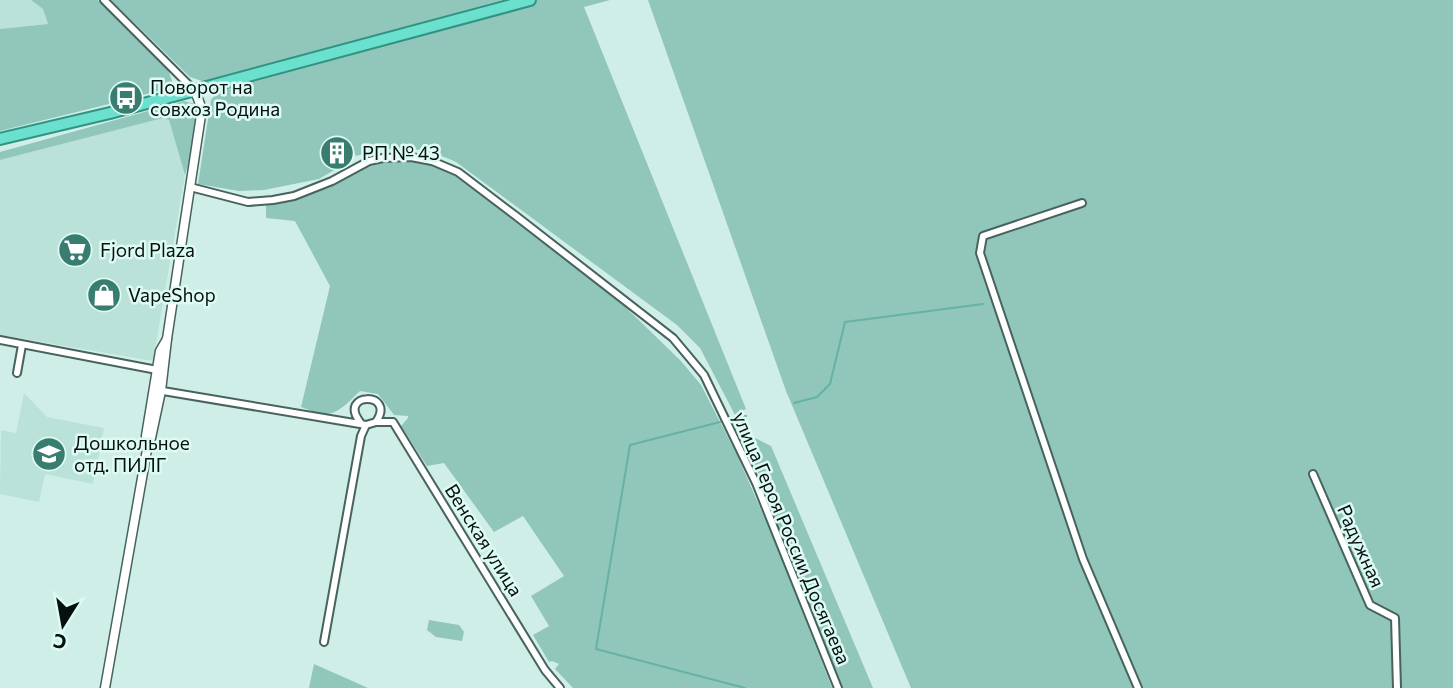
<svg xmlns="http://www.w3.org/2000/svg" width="1453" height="688" viewBox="0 0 1453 688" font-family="Commissioner,sans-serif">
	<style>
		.built { fill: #bae2d9 }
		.green { fill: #91c6ba }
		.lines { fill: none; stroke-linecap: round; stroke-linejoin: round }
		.stream { stroke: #64b3a3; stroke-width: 2 }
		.minor-casing { stroke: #48635d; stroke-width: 10 }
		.tertiary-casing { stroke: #48635d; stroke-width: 11 }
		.trunk-casing { stroke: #319382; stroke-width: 14 }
		.minor { stroke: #fff; stroke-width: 6 }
		.tertiary { stroke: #fff; stroke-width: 8 }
		.trunk { stroke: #6ce0ce; stroke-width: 10 }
		.labels { text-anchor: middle; stroke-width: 5; stroke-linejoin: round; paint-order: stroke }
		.poi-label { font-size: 19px; fill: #06100e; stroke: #ddfbf4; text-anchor: start }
		.street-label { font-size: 19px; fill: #06100e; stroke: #ddfbf4 }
	</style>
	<rect width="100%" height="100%" fill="#cfeee7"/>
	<g class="built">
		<path d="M0 0H31L43 9 48 24 0 29Z"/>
		<path d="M163 118 169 120 185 175 153 361 0 335V160Z"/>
		<path d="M24 393 47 417 104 428 93 484 45 474 39 502 0 494 1 430 16 433Z"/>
	</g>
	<g class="green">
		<path d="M31 0H98L168 69 172 81 168 88 136 97 134 90 115 95 117 102 0 131V29L48 24 43 9Z"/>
		<path d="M111 0H502L205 82 190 77Z"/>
		<path d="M538 0H610L584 7 746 409 735 415 700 348 677 325 456 162C421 146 393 144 356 156L349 143 324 150 326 161 345 156 348 162 319 179 264 190 239 191 198 184 211 100 218 91Z"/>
		<path d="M648 0H1453V688H911L786 391Z"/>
		<path d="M184 101 195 104 199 110 195 141 185 175 169 120 163 118 0 160V152Z"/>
		<path d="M409 160 431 163 457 175 544 241 618 300 681 361 701 385 737 455 773 537 832 688H573L555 669 559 664 552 661 549 662 533 635 549 626 531 596 564 576 523 516 494 532 444 463 427 466 401 426 408 418V416L394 415 378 394 360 391C350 400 338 416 322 414 316 414 308 409 301 407L330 286 295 221 266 218V203L288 201 317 191 369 164Z"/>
		<path d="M753 437 771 446 873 688H834L746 438Z"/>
		<path d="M429 620 459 625 464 632 462 641 436 637 427 630Z"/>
		<path d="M314 664 368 688H309Z"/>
	</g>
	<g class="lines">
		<g class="stream">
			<path d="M794 403 817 397 830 384 845 322 983 304"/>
			<path d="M731 419 746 416"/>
			<path d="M720 422 630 445 596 649 745 688"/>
		</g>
		<g class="minor-casing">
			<g id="minor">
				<path d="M104 0 195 91"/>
				<path d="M190 187 248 202 273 200 294 196 332 181 369 161 383 158 411 157 432 161 458 172 516 216 673 338 704 375 756 483 838 688"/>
				<path d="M1082 203 983 236 980 253 1083 559 1138 688"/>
				<path d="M0 340 157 370"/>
				<path d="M17 373 22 345"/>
				<path d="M157 390 366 425 376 422C397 391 337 392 360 422"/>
				<path d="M376 422H393L545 670 560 688"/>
				<path d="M1313 474 1370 605 1395 618 1397 688"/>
				<path d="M324 642 361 436 366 425"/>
			</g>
		</g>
		<g class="tertiary-casing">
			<g id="tertiary">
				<path d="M147 442 146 436 160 351 167 339"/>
				<path d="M105 688 148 444 151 438 161 391 167 339 201 115 200 104 195 91"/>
			</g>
		</g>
		<g class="trunk-casing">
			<path id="trunk" d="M0 139 110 113 530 0"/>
		</g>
		<use href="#minor" class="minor"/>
		<use href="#tertiary" class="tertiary"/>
		<use href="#trunk" class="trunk"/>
	</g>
	<defs>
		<g id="bus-disc" transform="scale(1.75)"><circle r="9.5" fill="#397d70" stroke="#ddfbf4"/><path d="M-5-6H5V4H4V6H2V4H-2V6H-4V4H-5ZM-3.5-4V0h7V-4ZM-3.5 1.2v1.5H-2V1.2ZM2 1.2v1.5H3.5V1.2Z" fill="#fff"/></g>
		<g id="building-disc" transform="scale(1.75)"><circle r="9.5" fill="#397d70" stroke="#ddfbf4"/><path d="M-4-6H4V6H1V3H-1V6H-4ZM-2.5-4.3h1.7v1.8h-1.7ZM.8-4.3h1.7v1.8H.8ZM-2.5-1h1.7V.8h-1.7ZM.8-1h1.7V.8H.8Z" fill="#fff"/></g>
		<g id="supermarket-disc" transform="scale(1.75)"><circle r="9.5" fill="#397d70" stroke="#ddfbf4"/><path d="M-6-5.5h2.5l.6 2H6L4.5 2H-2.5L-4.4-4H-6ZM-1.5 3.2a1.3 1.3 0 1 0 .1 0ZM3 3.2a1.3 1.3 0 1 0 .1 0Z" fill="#fff"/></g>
		<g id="shop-disc" transform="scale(1.75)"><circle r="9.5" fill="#397d70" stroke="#ddfbf4"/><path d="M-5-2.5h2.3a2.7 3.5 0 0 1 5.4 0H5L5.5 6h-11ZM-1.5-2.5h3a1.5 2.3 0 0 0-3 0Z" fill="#fff"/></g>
		<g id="school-disc" transform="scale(1.75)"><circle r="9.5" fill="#397d70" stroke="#ddfbf4"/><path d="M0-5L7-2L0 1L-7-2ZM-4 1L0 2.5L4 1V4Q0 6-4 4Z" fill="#fff"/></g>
	</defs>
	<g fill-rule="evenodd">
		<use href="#bus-disc" x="126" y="98"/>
		<use href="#building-disc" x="337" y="153"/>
		<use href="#supermarket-disc" x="75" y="250"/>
		<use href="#shop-disc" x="104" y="295"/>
		<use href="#school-disc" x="49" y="454"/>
	</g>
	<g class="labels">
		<g class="poi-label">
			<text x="150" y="94">Поворот на<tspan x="150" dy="22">совхоз Родина</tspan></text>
			<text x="362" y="160">РП № 43</text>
			<text x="100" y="257">Fjord Plaza</text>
			<text x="128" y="302">VapeShop</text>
			<text x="74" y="450">Дошкольное<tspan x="74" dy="22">отд. ПИЛГ</tspan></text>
		</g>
		<g class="street-label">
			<text transform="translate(792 538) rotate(67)" y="7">улица Героя России Досягаева</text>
			<text transform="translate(484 540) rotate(58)" y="7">Венская улица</text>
			<text transform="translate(1361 546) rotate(66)" y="7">Радужная</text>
		</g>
	</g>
	<g transform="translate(63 625) rotate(191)" stroke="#ddfbf4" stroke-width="5" paint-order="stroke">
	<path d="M0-5L12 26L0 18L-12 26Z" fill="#06100e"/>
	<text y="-10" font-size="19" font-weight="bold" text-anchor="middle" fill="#06100e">С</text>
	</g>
</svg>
